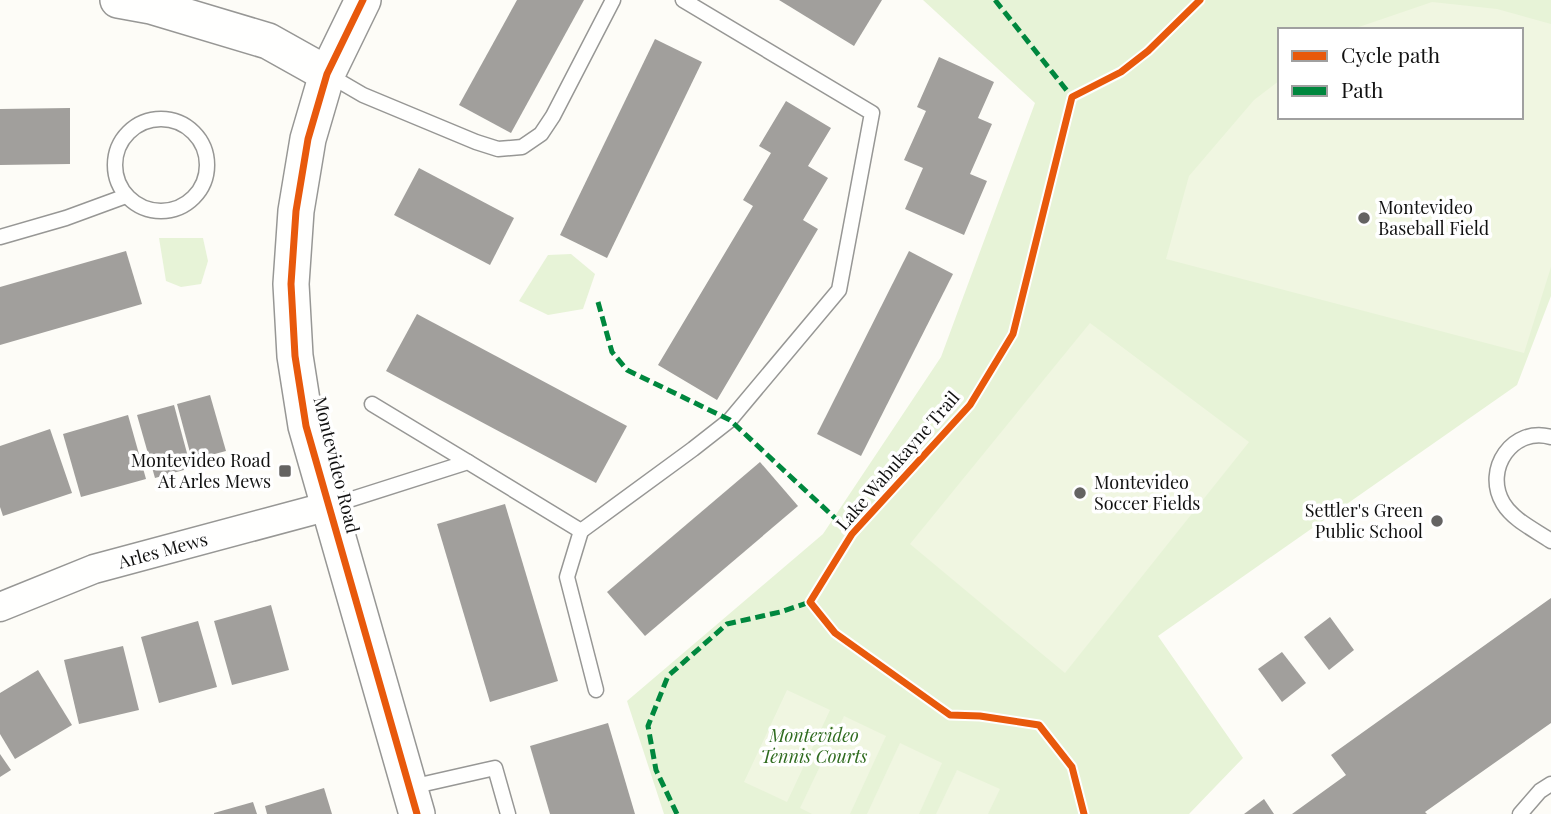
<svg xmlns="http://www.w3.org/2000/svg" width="1551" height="814" viewBox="0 0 1551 814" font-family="'Playfair Display',serif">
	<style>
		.green { fill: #e7f3d7; fill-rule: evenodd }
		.pitch { fill: #f0f6e1 }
		.building { fill: #a19f9c }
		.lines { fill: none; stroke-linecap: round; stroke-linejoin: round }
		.service-casing { stroke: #979795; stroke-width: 17 }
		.minor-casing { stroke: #979795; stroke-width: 31 }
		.tertiary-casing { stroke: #979795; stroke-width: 38 }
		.service { stroke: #fffffe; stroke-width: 14 }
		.minor { stroke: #fffffe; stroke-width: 28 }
		.tertiary { stroke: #fffffe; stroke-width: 35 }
		.quiet { stroke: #00873e; stroke-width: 5; stroke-dasharray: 10 5; stroke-linecap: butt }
		.cycleway-casing { stroke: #fff; stroke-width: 11 }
		.cycleway { stroke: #e8590c; stroke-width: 7 }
		.poi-dot { fill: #646362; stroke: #fff; stroke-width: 2.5 }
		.labels { text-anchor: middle; stroke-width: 7; stroke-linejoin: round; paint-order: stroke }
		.poi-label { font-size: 18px; fill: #111; stroke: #fff; text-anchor: start }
		.street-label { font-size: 18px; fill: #111; stroke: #fff }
		.park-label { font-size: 18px; font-style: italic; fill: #2f6b1f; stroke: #fff }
	</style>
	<rect width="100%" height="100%" fill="#fdfcf7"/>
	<g class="green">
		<path d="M923 0H1551V296L1517 385 1158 636 1243 758 1189 814H664L627 701 823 534 941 357 1035 103ZM1280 30H1521V117H1280Z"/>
		<path d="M159 238H203L208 261 201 284 181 287 166 281Z"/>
		<path d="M571 254 595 274 583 309 548 315 519 301 548 255Z"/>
	</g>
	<g class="pitch">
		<path d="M1432 2 1497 9 1551 24V267L1524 353 1166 259 1189 176 1254 100 1280 80V117H1521V30H1350Z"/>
		<path d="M1090 323 1249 442 1065 673 910 544Z"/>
		<path d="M787 690 830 710 787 802 744 782Z"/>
		<path d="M844 716 886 736 850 814H812L800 808Z"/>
		<path d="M900 743 942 763 919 814H867Z"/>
		<path d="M957 770 1000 789 988 814H936Z"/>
	</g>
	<g class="building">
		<path d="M517 0H584L511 133 459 105Z"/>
		<path d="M779 0H882L854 46Z"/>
		<path d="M655 39 702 62 607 258 560 235Z"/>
		<path d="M939 57 994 82 978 118 992 124 970 174 987 181 964 235 905 209 923 168 904 160 926 111 917 107Z"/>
		<path d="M786 101 831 128 808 166 828 178 803 220 818 229 717 400 658 365 753 206 743 200 771 153 759 146Z"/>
		<path d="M70 108V164L0 165V109Z"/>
		<path d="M419 168 514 218 490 265 394 215Z"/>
		<path d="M126 251 142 304 0 345V287Z"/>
		<path d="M909 251 953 274 861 456 817 434Z"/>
		<path d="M417 314 627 426 596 483 386 371Z"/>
		<path d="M210 395 226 451 192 460 177 404Z"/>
		<path d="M174 405 191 468 155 478 137 415Z"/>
		<path d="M128 415 146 479 81 497 63 434Z"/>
		<path d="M50 429 72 493 3 516 0 507V446Z"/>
		<path d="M760 462 798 506 645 636 607 592Z"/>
		<path d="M505 504 558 681 490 702 437 524Z"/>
		<path d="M1551 598V723L1425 812 1427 814H1292L1346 775 1331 755Z"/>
		<path d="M271 605 289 670 232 685 214 621Z"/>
		<path d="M1330 617 1354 650 1329 670 1304 637Z"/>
		<path d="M198 621 217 687 159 703 141 637Z"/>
		<path d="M123 646 139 710 79 724 64 660Z"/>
		<path d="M1282 652 1306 683 1282 702 1258 669Z"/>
		<path d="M38 670 72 725 15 759 0 734V693Z"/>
		<path d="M608 723 635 814H550L530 746Z"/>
		<path d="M0 754 11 770 0 777Z"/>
		<path d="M324 788 332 814H267L265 806Z"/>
		<path d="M1264 799 1274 814H1244Z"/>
		<path d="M253 802 257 814H214V813Z"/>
	</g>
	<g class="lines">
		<g class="service-casing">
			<g id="service">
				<path d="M327 74 363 95 476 142 498 149 522 147 541 134 553 116 613 0"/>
				<circle cx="161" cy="165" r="46"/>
				<path d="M0 237 66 218 126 196"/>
				<path d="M372 404 468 462"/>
				<path d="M1551 437C1513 426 1483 469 1503 503 1513 520 1535 530 1551 541"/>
				<path d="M330 506 468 462 581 531 693 449 730 420 839 290 872 113 683 0"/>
				<path d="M581 531 567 577 596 690"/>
				<path d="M411 787 495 768 508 814"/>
				<path d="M1520 814 1540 791 1551 784"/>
			</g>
		</g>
		<g class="minor-casing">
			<path id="minor" d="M0 607 94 569 329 506"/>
		</g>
		<g class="tertiary-casing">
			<g id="tertiary">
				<path d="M118 0 151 6 268 41 327 74"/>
				<path d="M363 0 327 74 308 139 296 211 291 284 295 356 306 426 417 814"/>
			</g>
		</g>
		<use href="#service" class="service"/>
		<use href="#minor" class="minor"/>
		<use href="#tertiary" class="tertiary"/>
		<g class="quiet">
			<path d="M995 0 1072 97"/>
			<path d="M598 302 612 352 627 370 730 420 852 534"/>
			<path d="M677 814 656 770 648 726 668 676 727 624 780 612 810 602"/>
		</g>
		<g class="cycleway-casing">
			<g id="cycleway">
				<path d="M363 0 327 74 308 139 296 211 291 284 295 356 306 426 417 814"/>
				<path d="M1084 814 1072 767 1039 725 980 716 950 715 835 633 810 602 852 534 970 405 1013 334 1072 97 1121 72 1148 51 1200 0"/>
			</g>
		</g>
		<use href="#cycleway" class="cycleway"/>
	</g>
	<g class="poi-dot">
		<circle cx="1364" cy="218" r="7"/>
		<rect x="278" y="464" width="14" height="14" rx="3.5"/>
		<circle cx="1080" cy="493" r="7"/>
		<circle cx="1437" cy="521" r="7"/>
	</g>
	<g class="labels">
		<g class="poi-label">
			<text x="1378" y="214">Montevideo<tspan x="1378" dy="21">Baseball Field</tspan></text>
			<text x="271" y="467" text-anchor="end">Montevideo Road<tspan x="271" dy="21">At Arles Mews</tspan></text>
			<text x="1094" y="489">Montevideo<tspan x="1094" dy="21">Soccer Fields</tspan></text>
			<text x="1423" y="517" text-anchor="end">Settler's Green<tspan x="1423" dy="21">Public School</tspan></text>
		</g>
		<g class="street-label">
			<text transform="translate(898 461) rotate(-49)" y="6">Lake Wabukayne Trail</text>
			<text transform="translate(336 465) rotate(76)" y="6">Montevideo Road</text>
			<text transform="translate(163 551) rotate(-15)" y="6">Arles Mews</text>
		</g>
		<g class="park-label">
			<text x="814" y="742">Montevideo<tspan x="814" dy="21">Tennis Courts</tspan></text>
		</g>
	</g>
	<rect x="1278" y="28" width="245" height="91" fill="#ffffff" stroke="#a0a0a0" stroke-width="2"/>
	<rect x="1292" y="51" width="35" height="10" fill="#e8590c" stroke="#a0a0a0" stroke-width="2"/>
	<text x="1341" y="63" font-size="21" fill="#111111">Cycle path</text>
	<rect x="1292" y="86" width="35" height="10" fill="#00873e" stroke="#a0a0a0" stroke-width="2"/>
	<text x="1341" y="98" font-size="21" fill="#111111">Path</text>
</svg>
